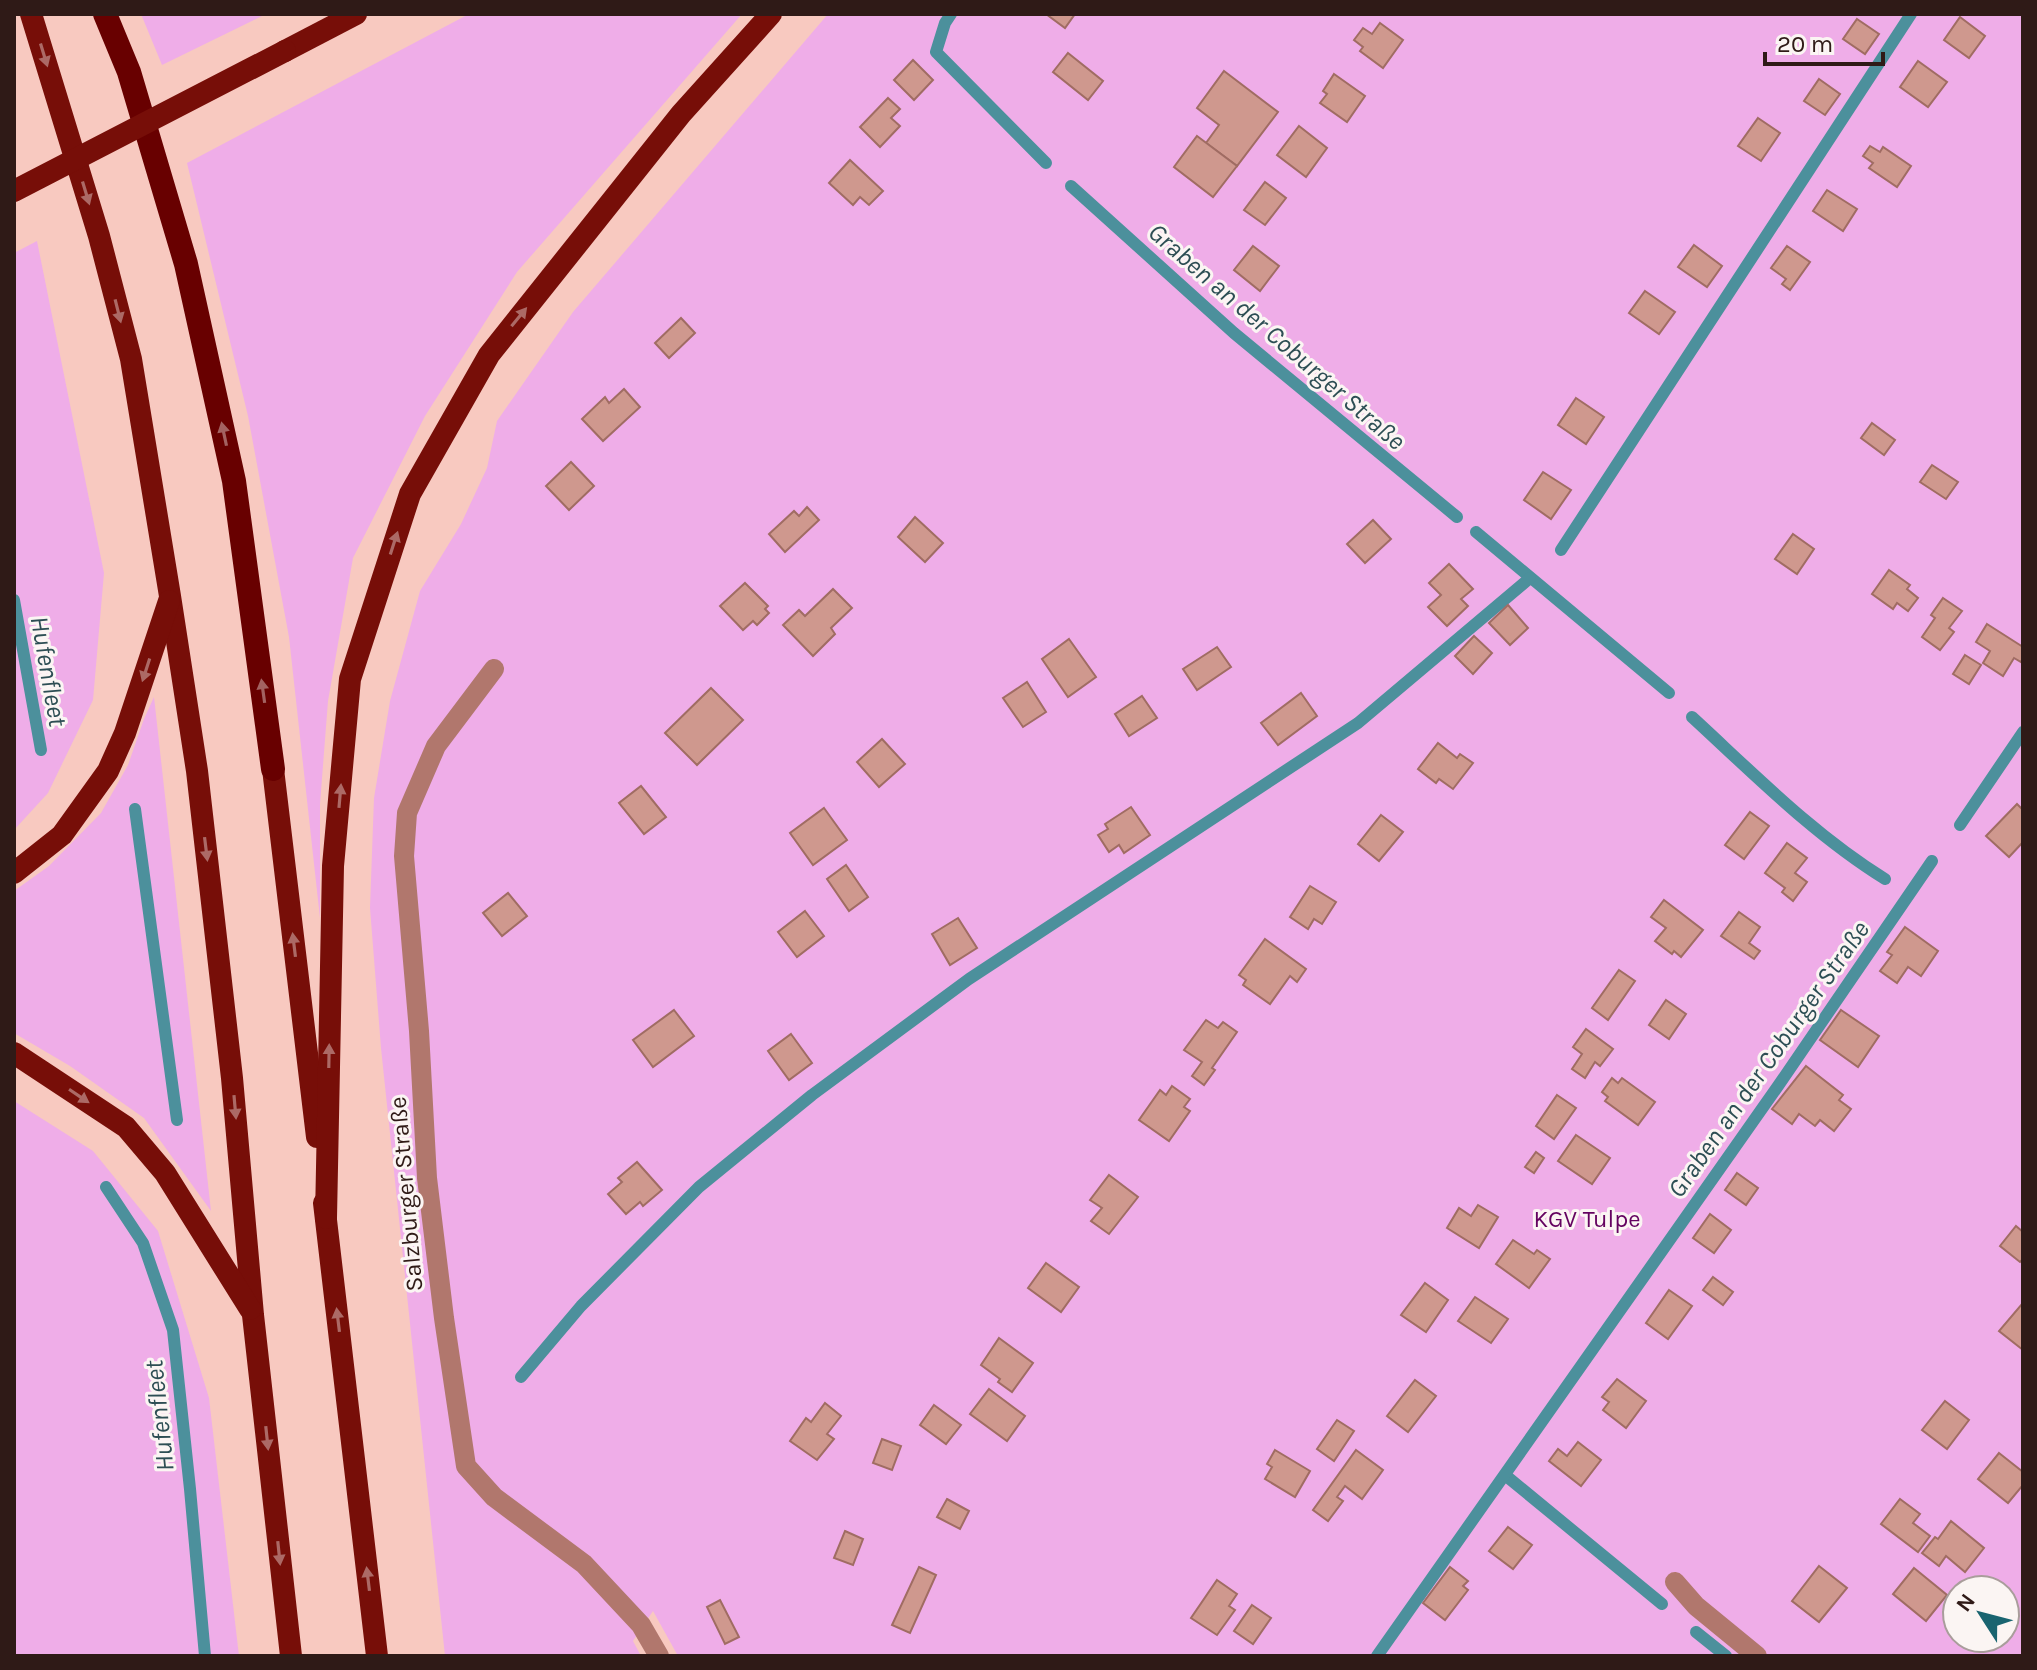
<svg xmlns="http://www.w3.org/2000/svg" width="2037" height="1670" viewBox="0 0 2037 1670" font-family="Karla,sans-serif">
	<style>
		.green { fill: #efade8; fill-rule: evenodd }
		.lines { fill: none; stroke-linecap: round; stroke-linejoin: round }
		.stream { stroke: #4c909c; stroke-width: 12 }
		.building { fill: #cf988e; stroke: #a06c63; stroke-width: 2 }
		.minor { stroke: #b1776d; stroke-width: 20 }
		.trunk { stroke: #770e08; stroke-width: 22 }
		.motorway { stroke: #680000; stroke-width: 24 }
		.trunk-bridge { stroke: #770e08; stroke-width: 22 }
		.oneway { fill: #ac6a66 }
		.oneway2 { fill: #a36261 }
		.labels { text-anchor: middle; stroke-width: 6; stroke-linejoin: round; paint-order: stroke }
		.street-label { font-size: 24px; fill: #2f1a17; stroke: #fbf5f3 }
		.park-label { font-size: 24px; fill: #640260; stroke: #fbf5f3 }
		.water-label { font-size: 26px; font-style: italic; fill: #2d4e54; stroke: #fbf5f3 }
	</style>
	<rect width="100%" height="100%" fill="#f8c9c0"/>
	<g class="green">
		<path d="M141 14H266L162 65Z"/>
		<path d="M469 14H742L517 272 425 416 353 558 328 701 320 804V918L289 637 248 416 187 163Z"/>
		<path d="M828 14H2023V1656H678L653 1611 633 1641 641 1656H445L381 1048 370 908 374 798 390 701 420 591 461 524 487 468 497 421 573 312ZM1957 1590H2005V1638H1957Z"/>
		<path d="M37 241 104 573 93 700 48 793 14 830V253Z"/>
		<path d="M154 697 211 1211 144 1118 70 1066 14 1033V891L49 866 101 813 128 765 144 719Z"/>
		<path d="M14 1101 93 1151 158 1231 209 1398 239 1656H14Z"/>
	</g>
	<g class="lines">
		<g class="stream">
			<path d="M951 14 945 23 936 52 1046 163"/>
			<path d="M1071 186 1234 333 1457 517"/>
			<path d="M1476 532 1669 693"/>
			<path d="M1561 550 1911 14"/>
			<path d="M14 600 41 750"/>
			<path d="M1692 717C1754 774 1814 835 1885 879"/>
			<path d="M135 809 177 1120"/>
			<path d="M1960 825 2023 732"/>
			<path d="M106 1187 143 1243 173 1330 190 1489 205 1656"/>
			<path d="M521 1377 581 1306 699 1187 812 1095 969 979 1358 723 1530 578"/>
			<path d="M1505 1475 1662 1604"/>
			<path d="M1696 1632 1726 1656"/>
			<path d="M1377 1656 1778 1086 1932 861"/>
		</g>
	</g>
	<g class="building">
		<path d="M1046 14H1075L1065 28Z"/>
		<path d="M1960 17 1985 36 1969 58 1944 40Z"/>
		<path d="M1857 19 1879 34 1865 54 1843 39Z"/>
		<path d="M1380 23 1403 40 1383 68 1360 51 1363 47 1354 40 1363 28 1372 34Z"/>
		<path d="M1068 53 1103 81 1088 100 1053 72Z"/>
		<path d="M913 60 933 80 914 100 894 80Z"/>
		<path d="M1918 61 1947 82 1928 107 1900 87Z"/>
		<path d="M1224 71 1278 112 1237 166 1206 143 1219 125 1197 108Z"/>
		<path d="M1334 74 1365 96 1347 122 1320 103 1327 94 1323 91Z"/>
		<path d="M1819 79 1840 94 1825 115 1804 101Z"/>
		<path d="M888 98 900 109 891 118 900 126 880 147 860 127Z"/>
		<path d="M1758 118 1780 133 1761 161 1738 146Z"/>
		<path d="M1299 126 1327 148 1306 177 1277 155Z"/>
		<path d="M1197 136 1237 166 1213 197 1174 167Z"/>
		<path d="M1870 146 1880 152 1883 147 1911 166 1897 187 1869 168 1873 163 1863 156Z"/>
		<path d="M850 160 883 191 869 205 860 197 853 205 829 183Z"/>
		<path d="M1265 182 1286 198 1265 225 1244 210Z"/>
		<path d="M1827 190 1857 209 1843 231 1813 211Z"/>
		<path d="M1694 245 1722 266 1707 287 1678 267Z"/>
		<path d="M1253 246 1279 266 1260 291 1234 270Z"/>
		<path d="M1787 246 1810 262 1790 290 1782 284 1786 279 1771 268Z"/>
		<path d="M1645 291 1675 312 1659 334 1629 313Z"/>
		<path d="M681 318 695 333 669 358 655 343Z"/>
		<path d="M624 389 640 407 603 441 582 419 605 397 609 403Z"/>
		<path d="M1576 398 1604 417 1586 444 1558 425Z"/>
		<path d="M1872 423 1895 440 1884 455 1861 438Z"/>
		<path d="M571 462 594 486 569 510 546 486Z"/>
		<path d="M1932 465 1958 482 1946 499 1920 482Z"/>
		<path d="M1543 472 1571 490 1551 519 1524 500Z"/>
		<path d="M807 507 819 520 785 552 769 534 794 511 799 516Z"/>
		<path d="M915 517 943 543 925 562 898 537Z"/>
		<path d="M1373 520 1391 539 1365 563 1347 544Z"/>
		<path d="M1793 534 1814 549 1797 574 1775 559Z"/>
		<path d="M1449 564 1473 589 1461 599 1468 606 1447 626 1428 607 1441 595 1429 583Z"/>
		<path d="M1889 570 1910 585 1907 589 1918 598 1908 611 1897 603 1893 609 1872 594Z"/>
		<path d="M745 583 768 606 765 609 769 613 757 625 753 621 743 630 720 606Z"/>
		<path d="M833 589 852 608 831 628 835 634 813 656 783 625 799 610 805 616Z"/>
		<path d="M1943 598 1962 611 1949 628 1954 632 1940 650 1922 637 1935 618 1931 615Z"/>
		<path d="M1508 605 1528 628 1510 645 1489 623Z"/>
		<path d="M1987 624 2023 647V658L2021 662 2014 658 2003 676 1983 663 1990 651 1976 642Z"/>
		<path d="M1474 636 1492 653 1473 674 1455 656Z"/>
		<path d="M1069 639 1096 677 1068 697 1042 659Z"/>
		<path d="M1217 647 1231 667 1197 690 1183 669Z"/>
		<path d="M1965 655 1981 665 1969 684 1953 674Z"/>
		<path d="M1027 682 1046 712 1023 727 1003 698Z"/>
		<path d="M711 688 743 720 697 765 665 733Z"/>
		<path d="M1301 693 1317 716 1278 745 1261 723Z"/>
		<path d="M1142 696 1157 718 1129 736 1115 714Z"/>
		<path d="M882 739 905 764 879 787 857 762Z"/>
		<path d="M1438 743 1457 758 1460 754 1473 763 1453 789 1439 779 1436 783 1418 769Z"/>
		<path d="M641 786 666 817 644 834 619 803Z"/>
		<path d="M2017 804 2023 810V842L2009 857 1986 836Z"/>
		<path d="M1131 807 1150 835 1124 853 1119 845 1109 852 1098 835 1108 829 1105 824Z"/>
		<path d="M824 808 847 840 813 865 790 833Z"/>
		<path d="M1750 812 1769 826 1744 859 1725 845Z"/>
		<path d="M1381 815 1403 832 1379 861 1358 844Z"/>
		<path d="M1787 843 1807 858 1795 873 1807 882 1793 901 1782 892 1785 888 1765 873Z"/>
		<path d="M846 865 868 897 849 911 827 879Z"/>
		<path d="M1310 886 1336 902 1322 924 1314 919 1308 929 1290 917Z"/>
		<path d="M508 893 527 916 502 936 483 913Z"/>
		<path d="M1664 900 1703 930 1681 957 1674 951 1672 954 1655 941 1666 928 1651 917Z"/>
		<path d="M805 911 824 936 797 957 778 932Z"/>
		<path d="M1739 912 1760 927 1749 943 1760 951 1754 959 1721 936Z"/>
		<path d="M958 918 977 948 950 965 932 934Z"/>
		<path d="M1905 927 1938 951 1921 976 1908 967 1897 983 1880 971 1892 955 1887 952Z"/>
		<path d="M1265 939 1306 969 1297 982 1290 976 1270 1004 1243 985 1246 980 1239 975Z"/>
		<path d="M1619 970 1635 981 1608 1020 1592 1008Z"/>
		<path d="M1666 1000 1686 1014 1669 1039 1649 1025Z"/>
		<path d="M674 1010 694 1036 653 1067 633 1040Z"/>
		<path d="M1841 1010 1879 1036 1858 1067 1820 1040Z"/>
		<path d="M1206 1020 1218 1028 1223 1022 1237 1032 1212 1068 1215 1070 1204 1085 1192 1076 1202 1062 1184 1050Z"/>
		<path d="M1586 1029 1613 1049 1600 1066 1595 1062 1585 1078 1572 1069 1582 1054 1573 1047Z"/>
		<path d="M791 1034 812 1063 789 1080 768 1051Z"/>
		<path d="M1806 1066 1843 1095 1839 1100 1851 1109 1834 1131 1820 1120 1815 1126 1799 1114 1792 1124 1772 1109Z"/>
		<path d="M1612 1078 1618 1083 1622 1078 1655 1102 1638 1125 1605 1101 1608 1097 1602 1092Z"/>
		<path d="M1172 1086 1190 1099 1184 1107 1190 1111 1169 1141 1139 1120 1160 1090 1166 1095Z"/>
		<path d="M1557 1095 1576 1108 1554 1139 1536 1126Z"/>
		<path d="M1576 1135 1610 1158 1592 1184 1558 1161Z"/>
		<path d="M1536 1152 1544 1158 1534 1173 1525 1167Z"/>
		<path d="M637 1162 662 1190 643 1206 640 1202 626 1214 608 1194 622 1182 618 1178Z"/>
		<path d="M1737 1173 1758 1188 1746 1205 1725 1190Z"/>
		<path d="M1109 1175 1138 1197 1109 1234 1091 1221 1102 1208 1090 1200Z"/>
		<path d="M1478 1205 1498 1217 1479 1248 1447 1228 1459 1208 1471 1216Z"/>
		<path d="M1710 1214 1731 1230 1714 1253 1693 1238Z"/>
		<path d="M2016 1226 2023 1232V1259L2020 1262 2000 1246Z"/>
		<path d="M1513 1240 1534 1254 1537 1250 1550 1259 1529 1288 1496 1264Z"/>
		<path d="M1046 1263 1079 1287 1061 1312 1028 1288Z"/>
		<path d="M1713 1277 1733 1292 1723 1305 1703 1290Z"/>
		<path d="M1425 1283 1448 1300 1426 1332 1401 1315Z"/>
		<path d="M1669 1290 1692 1306 1668 1339 1646 1323Z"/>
		<path d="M1475 1297 1508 1319 1491 1343 1458 1321Z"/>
		<path d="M2022 1304H2023V1350L1999 1331Z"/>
		<path d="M999 1338 1033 1363 1012 1392 998 1382 1000 1379 981 1365Z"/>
		<path d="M1617 1379 1646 1401 1626 1428 1603 1410 1609 1402 1602 1397Z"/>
		<path d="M1415 1380 1436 1396 1408 1432 1387 1416Z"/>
		<path d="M989 1389 1025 1416 1007 1441 970 1414Z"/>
		<path d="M1945 1401 1969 1420 1947 1449 1922 1430Z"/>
		<path d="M825 1403 841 1416 827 1434 834 1439 817 1460 790 1441 806 1418 811 1422Z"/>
		<path d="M934 1405 961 1425 946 1444 920 1425Z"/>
		<path d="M1337 1420 1354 1431 1334 1461 1317 1449Z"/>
		<path d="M882 1439 901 1446 892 1470 873 1463Z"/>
		<path d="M1578 1442 1601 1460 1581 1486 1549 1461 1558 1449 1567 1456Z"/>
		<path d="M1275 1450 1310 1471 1295 1497 1265 1479 1272 1467 1267 1464Z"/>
		<path d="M1356 1450 1383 1470 1362 1499 1345 1486 1337 1497 1343 1501 1328 1521 1313 1510Z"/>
		<path d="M1999 1453 2023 1472V1485L2008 1503 1978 1479Z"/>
		<path d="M947 1499 969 1511 960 1529 937 1517Z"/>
		<path d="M1900 1499 1920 1514 1913 1523 1930 1536 1918 1552 1881 1524Z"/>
		<path d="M1951 1521 1984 1548 1965 1572 1946 1556 1939 1566 1922 1553 1935 1537 1938 1539Z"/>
		<path d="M1508 1527 1532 1545 1513 1569 1489 1551Z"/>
		<path d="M845 1531 863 1539 853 1565 834 1558Z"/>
		<path d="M1819 1566 1847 1588 1819 1622 1792 1601Z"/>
		<path d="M919 1567 936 1575 910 1633 892 1625Z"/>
		<path d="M1450 1567 1468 1581 1463 1586 1468 1590 1445 1620 1423 1603Z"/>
		<path d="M1914 1568 1947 1595 1926 1621 1893 1594Z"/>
		<path d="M1217 1580 1237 1594 1229 1606 1235 1610 1217 1635 1191 1618Z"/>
		<path d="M720 1600 739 1637 725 1644 707 1607Z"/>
		<path d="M1252 1605 1271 1618 1253 1644 1234 1631Z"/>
	</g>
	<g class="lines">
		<g class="minor">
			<path d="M494 669 436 746 407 813 404 856 419 1031 427 1178 444 1318 466 1466 494 1497 584 1564 641 1625 659 1656"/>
			<path d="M1675 1582 1696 1606 1757 1656"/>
		</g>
		<g class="trunk">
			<path d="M31 14 99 236 131 359 170 596 197 771 232 1078 253 1315 291 1656"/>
			<path d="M285 51 356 14"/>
			<path d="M273 769 317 1137"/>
			<path d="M14 873 62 835 108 771 125 733 169 601"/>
			<path d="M14 1053 126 1127 165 1173 250 1309"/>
			<path d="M324 1203 377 1656"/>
			<path d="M326 1218 333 866 350 679 410 494 489 355 681 114 771 14"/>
		</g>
		<path class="motorway" d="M105 14 129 72 186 264 234 481 273 769"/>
		<path class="trunk-bridge" d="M14 191 285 51"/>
	</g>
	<defs><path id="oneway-solid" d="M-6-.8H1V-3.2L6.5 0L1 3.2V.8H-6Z" transform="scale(2)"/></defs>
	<g class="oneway">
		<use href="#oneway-solid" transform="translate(44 55) rotate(73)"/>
		<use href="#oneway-solid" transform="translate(86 193) rotate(73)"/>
		<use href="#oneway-solid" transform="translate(118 311) rotate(76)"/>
		<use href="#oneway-solid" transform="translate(519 317) rotate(-51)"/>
		<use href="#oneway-solid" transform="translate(394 543) rotate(-72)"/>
		<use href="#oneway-solid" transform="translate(146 670) rotate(108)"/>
		<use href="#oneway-solid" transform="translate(340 796) rotate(-85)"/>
		<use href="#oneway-solid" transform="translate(206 849) rotate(83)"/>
		<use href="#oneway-solid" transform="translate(294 945) rotate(-97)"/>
		<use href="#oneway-solid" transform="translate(329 1056) rotate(-89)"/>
		<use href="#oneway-solid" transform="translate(79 1096) rotate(34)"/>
		<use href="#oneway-solid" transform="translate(235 1107) rotate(85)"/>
		<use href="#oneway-solid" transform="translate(338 1320) rotate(-97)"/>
		<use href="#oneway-solid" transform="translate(267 1438) rotate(84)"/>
		<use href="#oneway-solid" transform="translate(279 1553) rotate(84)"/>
		<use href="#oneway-solid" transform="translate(368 1579) rotate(-97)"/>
	</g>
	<g class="oneway2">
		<use href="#oneway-solid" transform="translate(224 434) rotate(-102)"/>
		<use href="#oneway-solid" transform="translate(263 691) rotate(-98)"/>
	</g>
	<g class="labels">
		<g class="street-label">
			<text transform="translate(406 1194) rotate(-95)" y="8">Salzburger Straße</text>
		</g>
		<g class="park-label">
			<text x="1587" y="1227">KGV Tulpe</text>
		</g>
		<g class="water-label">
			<text transform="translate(1277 336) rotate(41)" y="9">Graben an der Coburger Straße</text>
			<text transform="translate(49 671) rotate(80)" y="9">Hufenfleet</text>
			<text transform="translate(1768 1059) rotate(-55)" y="9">Graben an der Coburger Straße</text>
			<text transform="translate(159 1416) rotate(-96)" y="9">Hufenfleet</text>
		</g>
	</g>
	<rect width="2037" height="1670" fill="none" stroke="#2f1a17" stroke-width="32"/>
	<g transform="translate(1981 1614) rotate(306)"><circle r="38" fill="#fbf5f3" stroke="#a99d9b" stroke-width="2"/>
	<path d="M0-6L14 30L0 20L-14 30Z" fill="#196470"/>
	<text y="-12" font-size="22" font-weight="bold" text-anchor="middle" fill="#2f1a17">N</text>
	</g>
	<path d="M1765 52v12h118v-12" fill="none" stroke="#2f1a17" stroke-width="4"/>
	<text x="1777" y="52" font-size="24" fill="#2f1a17" stroke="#fbf5f3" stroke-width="6" paint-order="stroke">20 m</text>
</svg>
